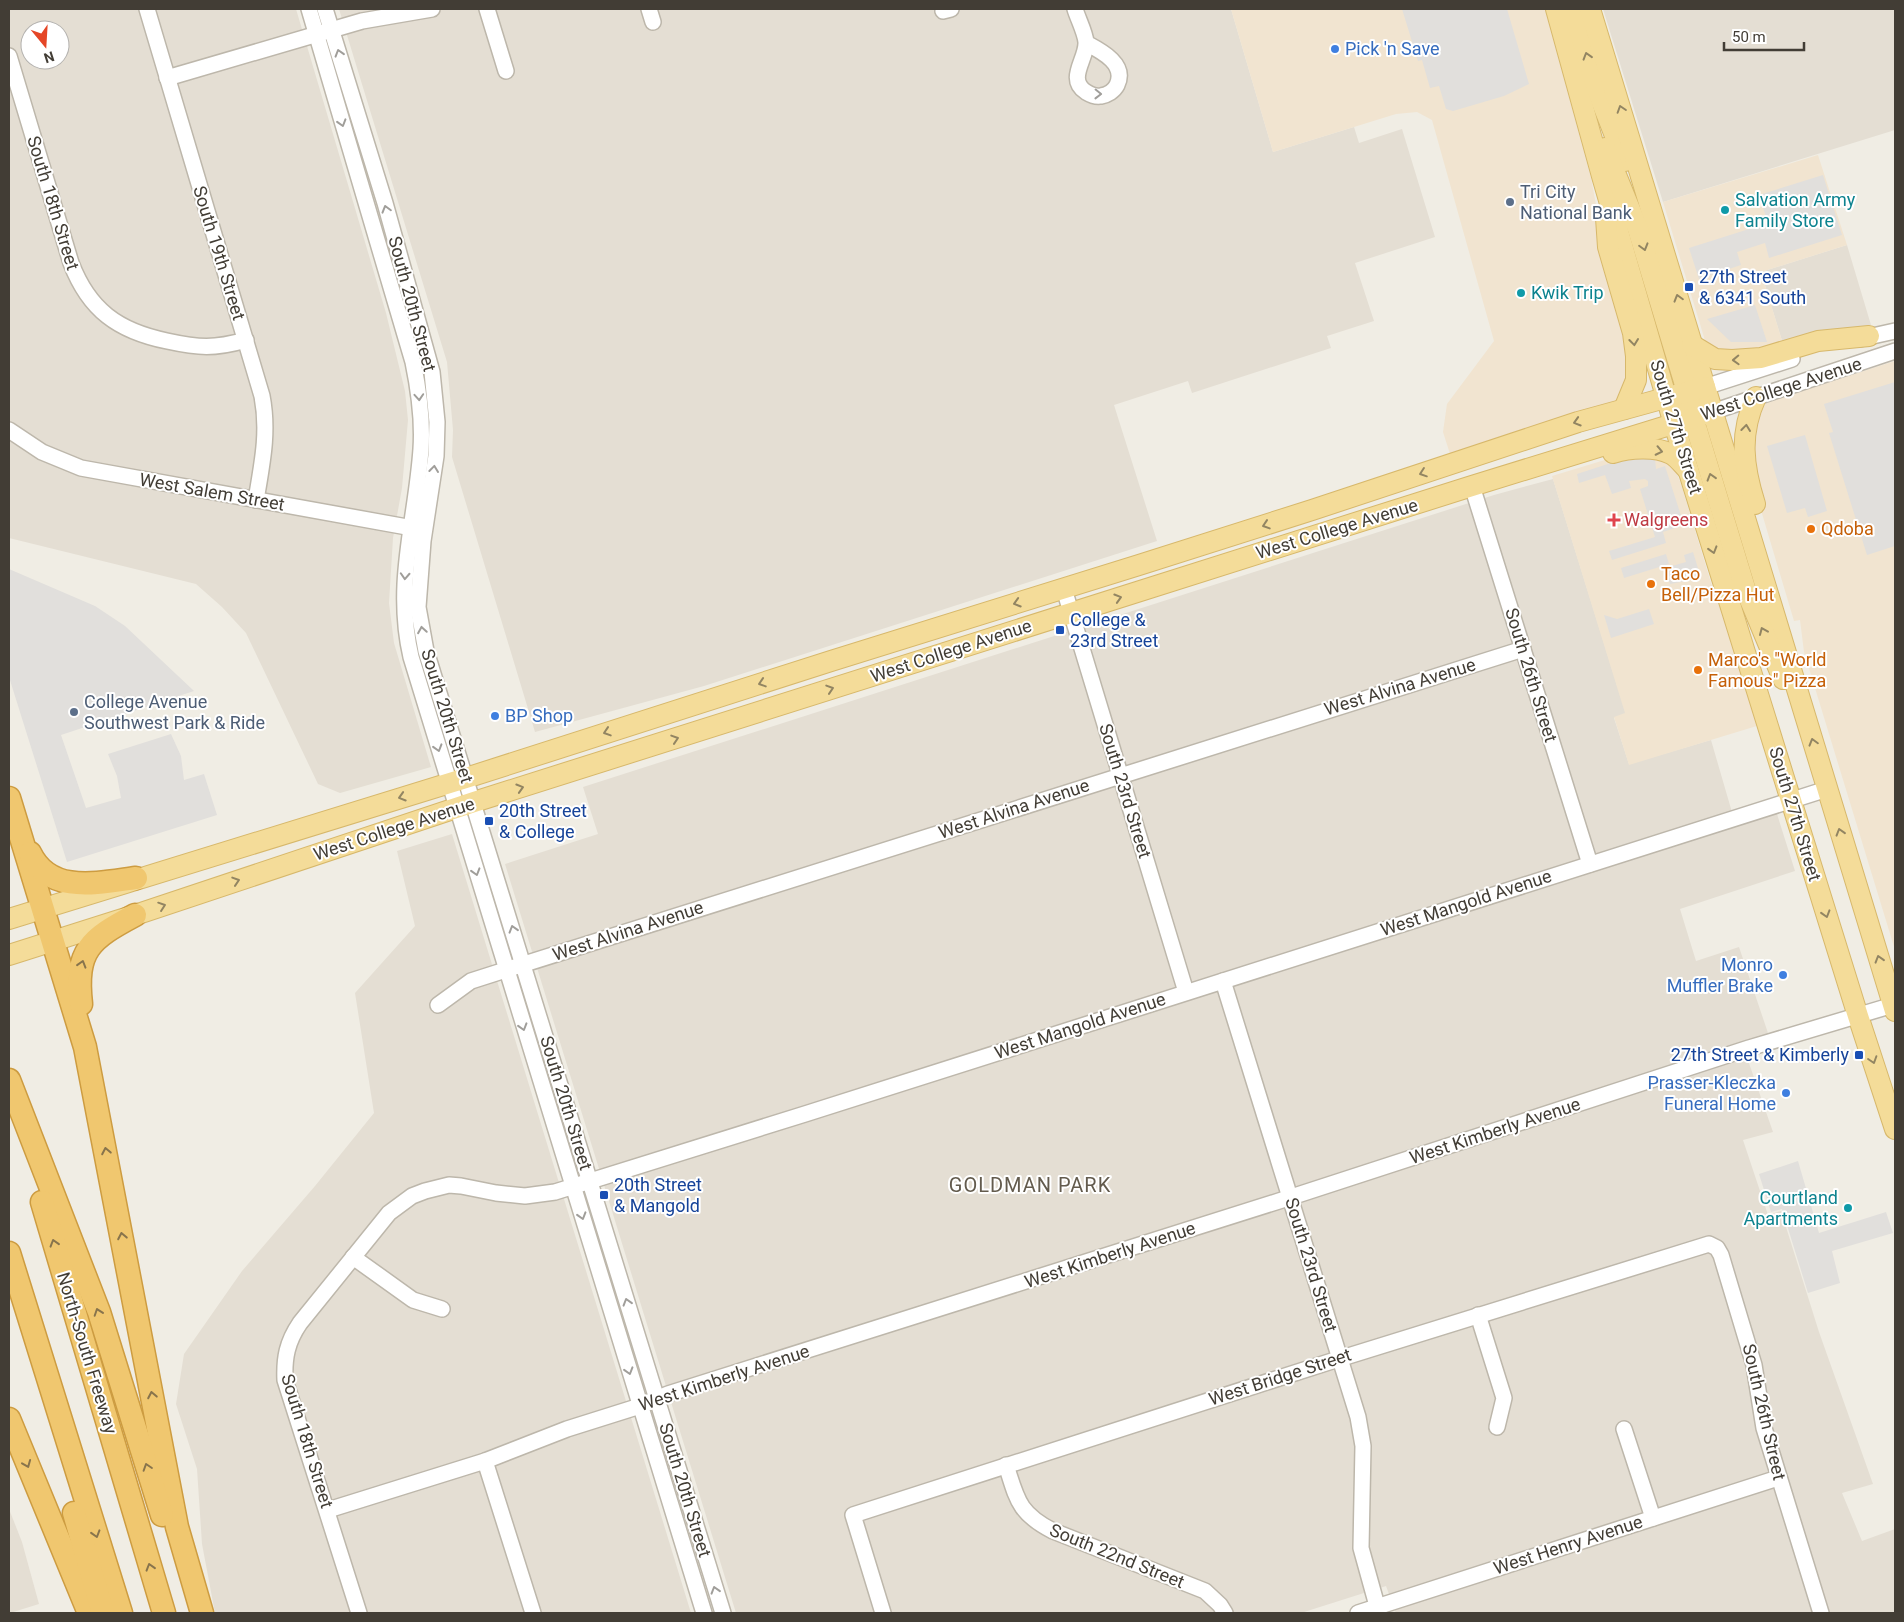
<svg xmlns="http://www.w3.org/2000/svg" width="1904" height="1622" viewBox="0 0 1904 1622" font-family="Roboto,sans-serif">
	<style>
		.residential { fill: #e4ded3; fill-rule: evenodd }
		.commercial { fill: #f1e4d0 }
		.parking { fill: #e1dfdc }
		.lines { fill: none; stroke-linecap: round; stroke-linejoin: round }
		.minor-casing { stroke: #bdb7ab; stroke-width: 18 }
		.major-casing { stroke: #d7b86b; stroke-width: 22 }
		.highway-casing { stroke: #cd9c41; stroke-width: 25 }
		.minor { stroke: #fff; stroke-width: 15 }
		.major { stroke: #f4dc99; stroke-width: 20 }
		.highway { stroke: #f0c76f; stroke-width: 22 }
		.oneway { stroke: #a09e9a }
		.oneway2 { stroke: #928562 }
		.oneway3 { stroke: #88744c }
		.shop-dot { fill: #3f7fe0; stroke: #fff; stroke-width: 2 }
		.service-dot { fill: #5c6f8a; stroke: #fff; stroke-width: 2 }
		.culture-dot { fill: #0f9aa8; stroke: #fff; stroke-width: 2 }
		.transit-dot { fill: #1a4fb4; stroke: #fff; stroke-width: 2 }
		.health-dot { fill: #e0444e; stroke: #fff; stroke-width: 2 }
		.food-dot { fill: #e8710a; stroke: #fff; stroke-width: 2 }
		.labels { text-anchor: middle; stroke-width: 4; stroke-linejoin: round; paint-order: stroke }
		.shop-label { font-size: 18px; fill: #366cbe; stroke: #fff; text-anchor: start }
		.service-label { font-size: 18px; fill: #4e5e75; stroke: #fff; text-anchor: start }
		.culture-label { font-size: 18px; fill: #0d838f; stroke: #fff; text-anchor: start }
		.street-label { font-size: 18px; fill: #423d35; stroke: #fff }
		.transit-label { font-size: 18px; fill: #164399; stroke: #fff; text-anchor: start }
		.health-label { font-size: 18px; fill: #be3a42; stroke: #fff; text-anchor: start }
		.food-label { font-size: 18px; fill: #c56008; stroke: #fff; text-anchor: start }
		.quarter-label { font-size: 20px; letter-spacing: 1px; fill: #635b4d; stroke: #fff }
	</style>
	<rect width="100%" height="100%" fill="#f0ede4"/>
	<g class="residential">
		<path d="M9 9H296L386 313 405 391 408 420 402 488 393 538 389 603 394 643 431 767 340 793 318 784 246 633 222 607 196 584 9 538ZM30 30H60V60H30Z"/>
		<path d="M339 9H1231L1273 152 1354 127 1359 143 1402 129 1435 237 1355 263 1374 321 1327 336 1331 348 1192 393 1188 381 1114 405 1157 541 704 686 535 732 452 457 453 430 447 362Z"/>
		<path d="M1603 9H1895V130L1663 202Z"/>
		<path d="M1847 245 1871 325 1821 333 1783 344 1761 272Z"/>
		<path d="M1553 479 1626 714 1614 718 1629 764 1711 740 1736 826 1777 814 1795 871 1680 909 1696 961 1739 947 1769 1036 1743 1046 1773 1132 1743 1140 1768 1215 1781 1211 1819 1332 1873 1484 1842 1493 1862 1541 1895 1529V1613H1396L1386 1586 1301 1613H736L505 864 598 834 583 787 1494 495Z"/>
		<path d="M452 834 691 1613H215L202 1544 197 1469 176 1404 184 1354 242 1271 315 1186 374 1113 355 993 415 926 397 851Z"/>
		<path d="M9 1509 22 1542 39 1604 10 1613H9Z"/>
	</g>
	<g class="commercial">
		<path d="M1231 9H1545L1591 178 1604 247 1632 361 1619 400 1450 454 1443 432 1447 404 1494 341 1432 120 1417 112 1396 114 1273 152Z"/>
		<path d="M1818 155 1847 245 1761 272 1784 347 1735 356 1707 347 1663 202Z"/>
		<path d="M1895 361V950L1804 652 1800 620 1794 621 1752 480 1756 410 1766 402Z"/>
		<path d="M1661 455 1675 469 1681 484 1711 583 1736 647 1760 725 1629 765 1614 717 1625 713 1552 476 1608 459Z"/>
	</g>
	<g class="parking">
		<path d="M1402 9H1507L1529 84 1504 96 1453 111 1446 109 1439 86 1430 88 1422 60 1418 61Z"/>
		<path d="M1823 175 1842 235 1769 258 1765 243 1737 252 1741 265 1699 279 1689 248 1768 223 1759 195Z"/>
		<path d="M1755 305 1767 342H1731L1707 319Z"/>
		<path d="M1895 382V546L1867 555 1829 433 1833 432 1824 404Z"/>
		<path d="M1805 435 1827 511 1808 517 1805 508 1787 513 1767 446Z"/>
		<path d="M1642 459H1655L1656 469 1665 466 1684 525 1663 532 1666 543 1612 560 1609 551 1655 537 1640 489 1648 486V481L1645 479 1629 481 1631 488 1612 494 1605 475 1579 483 1577 474 1614 462Z"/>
		<path d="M1693 552 1701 578 1670 584 1665 568 1686 562 1684 555Z"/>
		<path d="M1666 554 1669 564 1624 578 1621 568Z"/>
		<path d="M9 569 95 606 125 626 194 691 61 735 86 808 121 798 117 776 108 754 171 734 181 756 184 780 204 774 217 815 67 862 9 677Z"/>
		<path d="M1649 609 1654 624 1611 638 1604 615 1617 619Z"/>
		<path d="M1798 1161 1819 1233 1886 1212 1893 1233 1832 1251 1840 1283 1808 1293 1782 1209 1771 1212 1759 1174Z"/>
	</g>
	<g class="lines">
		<g class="minor-casing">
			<g id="minor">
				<path d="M147 9 262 396C269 432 262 464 256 500"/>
				<path d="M309 9 413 362C419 391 423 420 421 449 416 521 394 583 411 657L704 1613"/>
				<path d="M325 9 385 203 432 372 437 422 436 456 423 541 418 607 426 651 723 1613"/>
				<path d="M487 9 506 71"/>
				<path d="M649 9 653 22"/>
				<path d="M1075 9C1078 19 1085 32 1086 42 1087 59 1066 79 1086 92 1091 95 1096 97 1101 96 1107 95 1114 91 1117 85 1127 64 1101 51 1086 43"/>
				<path d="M943 11 951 9"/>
				<path d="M9 56 71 263C89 310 118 331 167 341 199 348 214 349 246 340"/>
				<path d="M167 78 362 21 432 9"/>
				<path d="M1859 339 1895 331"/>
				<path d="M1705 387 1792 359"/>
				<path d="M1712 412 1895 351"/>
				<path d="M9 430 42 452 81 468 418 529"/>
				<path d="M1472 486 1590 864"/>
				<path d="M1064 589 1186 992"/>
				<path d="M1223 981 1358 1417 1363 1446 1361 1548 1379 1613"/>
				<path d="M438 1005 471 981 496 973 1523 649"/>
				<path d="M353 1257 413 1300 442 1309"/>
				<path d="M1478 1315 1504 1398 1497 1427"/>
				<path d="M1624 1429 1653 1518"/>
				<path d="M485 1461 533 1613"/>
				<path d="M1006 1465C1017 1499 1018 1513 1053 1531L1205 1591 1220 1605 1225 1613"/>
				<path d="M328 1510 485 1461 567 1429 640 1406 668 1394 1279 1201 1749 1048 1893 1005"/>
				<path d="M359 1613 285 1380C284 1358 287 1342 300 1323L389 1213 412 1196 425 1191 449 1185 461 1186 496 1193 525 1196 555 1192 805 1114 1827 789"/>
				<path d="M883 1613 853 1515 1329 1362 1709 1244 1717 1248 1721 1255 1754 1365 1764 1428 1821 1613"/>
				<path d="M1358 1613 1778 1478"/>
			</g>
		</g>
		<g class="major-casing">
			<g id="major">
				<path d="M1556 9 1602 176 1674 424 1858 1016 1895 1129"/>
				<path d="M1573 9 1601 100 1625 161"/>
				<path d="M1590 9 1895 1011"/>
				<path d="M1605 148 1638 229 1683 378 1687 392 1695 403"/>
				<path d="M1606 218 1608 247 1633 333 1636 356V380L1624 409"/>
				<path d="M1692 345 1715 359 1732 360 1761 358 1818 341 1869 336"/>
				<path d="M1684 409 1692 418 1697 430 1745 588 1783 679"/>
				<path d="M1613 453C1629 448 1655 446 1671 454 1677 457 1683 465 1688 470"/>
				<path d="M1755 504C1743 466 1739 434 1756 397"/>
				<path d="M9 919 466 778 831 661 1139 565 1312 510 1578 422 1705 387"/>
				<path d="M9 955 135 915 474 802 1472 486 1712 412"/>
			</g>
		</g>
		<g class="highway-casing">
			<g id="highway">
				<path d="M9 798 85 1047 177 1527 202 1613"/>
				<path d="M30 853C50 895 98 883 136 878"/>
				<path d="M81 1004C75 950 90 939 135 915"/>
				<path d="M9 1080 99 1312 162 1515"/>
				<path d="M42 1202 164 1613"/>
				<path d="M9 1253 121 1613"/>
				<path d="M9 1419 89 1613"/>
				<path d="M74 1513 103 1613"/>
			</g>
		</g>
		<use href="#minor" class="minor"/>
		<use href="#major" class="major"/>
		<use href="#highway" class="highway"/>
	</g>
	<defs><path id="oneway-chevron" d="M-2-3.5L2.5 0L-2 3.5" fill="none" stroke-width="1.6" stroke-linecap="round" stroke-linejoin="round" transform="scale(1.25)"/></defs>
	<g class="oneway">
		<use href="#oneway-chevron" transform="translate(339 53) rotate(-107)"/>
		<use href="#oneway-chevron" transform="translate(1098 94) rotate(1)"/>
		<use href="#oneway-chevron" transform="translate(342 123) rotate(73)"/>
		<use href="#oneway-chevron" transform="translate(386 209) rotate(-106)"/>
		<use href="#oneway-chevron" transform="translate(419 397) rotate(86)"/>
		<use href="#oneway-chevron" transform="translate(434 469) rotate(-83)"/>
		<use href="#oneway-chevron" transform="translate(405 576) rotate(93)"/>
		<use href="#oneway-chevron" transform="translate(422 630) rotate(-99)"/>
		<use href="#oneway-chevron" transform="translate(438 748) rotate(73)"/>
		<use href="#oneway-chevron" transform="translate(476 872) rotate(73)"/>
		<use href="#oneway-chevron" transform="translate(513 929) rotate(-107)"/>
		<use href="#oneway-chevron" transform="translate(523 1027) rotate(73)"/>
		<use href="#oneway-chevron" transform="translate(582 1216) rotate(73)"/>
		<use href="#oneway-chevron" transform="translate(627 1302) rotate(-107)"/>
		<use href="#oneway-chevron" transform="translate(629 1371) rotate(73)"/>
		<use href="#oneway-chevron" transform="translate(715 1590) rotate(-107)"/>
	</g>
	<g class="oneway2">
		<use href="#oneway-chevron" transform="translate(1587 56) rotate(-107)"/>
		<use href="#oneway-chevron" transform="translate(1621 109) rotate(-108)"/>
		<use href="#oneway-chevron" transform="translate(1644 247) rotate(74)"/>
		<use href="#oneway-chevron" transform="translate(1678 298) rotate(-106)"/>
		<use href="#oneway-chevron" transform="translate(1634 342) rotate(83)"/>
		<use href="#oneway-chevron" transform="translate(1736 360) rotate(178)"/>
		<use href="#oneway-chevron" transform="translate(1577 422) rotate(163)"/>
		<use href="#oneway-chevron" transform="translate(1746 428) rotate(-83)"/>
		<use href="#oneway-chevron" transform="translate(1659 451) rotate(12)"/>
		<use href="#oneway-chevron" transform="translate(1423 473) rotate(161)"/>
		<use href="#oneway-chevron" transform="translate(1711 477) rotate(-107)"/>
		<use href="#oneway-chevron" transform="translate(1266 525) rotate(162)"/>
		<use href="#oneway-chevron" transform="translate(1713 550) rotate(73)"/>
		<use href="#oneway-chevron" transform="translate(1118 598) rotate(-17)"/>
		<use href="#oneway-chevron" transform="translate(1017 603) rotate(163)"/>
		<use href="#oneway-chevron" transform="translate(1763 631) rotate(-113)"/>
		<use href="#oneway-chevron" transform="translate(762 683) rotate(162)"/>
		<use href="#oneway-chevron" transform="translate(830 689) rotate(-18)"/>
		<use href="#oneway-chevron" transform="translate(607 732) rotate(162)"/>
		<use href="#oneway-chevron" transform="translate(675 739) rotate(-18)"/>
		<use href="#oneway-chevron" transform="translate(1813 742) rotate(-106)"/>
		<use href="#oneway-chevron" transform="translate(520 788) rotate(-17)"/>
		<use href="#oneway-chevron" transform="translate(402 797) rotate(163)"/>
		<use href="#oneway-chevron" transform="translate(1840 832) rotate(-107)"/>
		<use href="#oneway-chevron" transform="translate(236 881) rotate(-18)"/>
		<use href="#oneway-chevron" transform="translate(162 906) rotate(-19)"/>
		<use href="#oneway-chevron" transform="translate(1826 914) rotate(73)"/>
		<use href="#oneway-chevron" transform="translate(1879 959) rotate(-107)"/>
		<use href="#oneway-chevron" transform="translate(1873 1060) rotate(72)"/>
	</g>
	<g class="oneway3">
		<use href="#oneway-chevron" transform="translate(82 964) rotate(-73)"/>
		<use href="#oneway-chevron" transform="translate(106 1151) rotate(-101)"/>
		<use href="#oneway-chevron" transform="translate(122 1236) rotate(-101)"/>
		<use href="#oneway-chevron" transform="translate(54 1243) rotate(-107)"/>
		<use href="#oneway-chevron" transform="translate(98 1312) rotate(-109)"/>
		<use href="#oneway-chevron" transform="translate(152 1395) rotate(-101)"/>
		<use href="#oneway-chevron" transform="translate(27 1464) rotate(68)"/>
		<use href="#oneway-chevron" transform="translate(147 1467) rotate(-108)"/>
		<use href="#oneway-chevron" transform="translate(96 1534) rotate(73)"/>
		<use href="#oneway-chevron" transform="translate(150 1567) rotate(-107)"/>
	</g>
	<g class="shop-dot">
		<circle cx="1335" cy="49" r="5"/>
		<circle cx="495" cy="716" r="5"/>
		<circle cx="1783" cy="975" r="5"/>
		<circle cx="1786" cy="1093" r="5"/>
	</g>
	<g class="service-dot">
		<circle cx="1510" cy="202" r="5"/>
		<circle cx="74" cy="712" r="5"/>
	</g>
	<g class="culture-dot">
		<circle cx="1725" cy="210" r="5"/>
		<circle cx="1521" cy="293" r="5"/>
		<circle cx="1848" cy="1208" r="5"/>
	</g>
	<g class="transit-dot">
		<rect x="1684" y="282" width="10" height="10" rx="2.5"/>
		<rect x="1055" y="625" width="10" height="10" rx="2.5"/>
		<rect x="484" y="816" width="10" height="10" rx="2.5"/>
		<rect x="1854" y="1050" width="10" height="10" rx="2.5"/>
		<rect x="599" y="1190" width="10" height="10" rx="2.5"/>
	</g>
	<path class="health-dot" d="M1611.5 512.5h5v5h5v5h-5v5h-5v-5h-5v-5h5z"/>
	<g class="food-dot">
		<circle cx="1811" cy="529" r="5"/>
		<circle cx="1651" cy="584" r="5"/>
		<circle cx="1698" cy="670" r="5"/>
	</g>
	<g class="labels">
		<g class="shop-label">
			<text x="1345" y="55">Pick 'n Save</text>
			<text x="505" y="722">BP Shop</text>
			<text x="1773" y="971" text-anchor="end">Monro<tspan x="1773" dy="21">Muffler Brake</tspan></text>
			<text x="1776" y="1089" text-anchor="end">Prasser-Kleczka<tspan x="1776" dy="21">Funeral Home</tspan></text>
		</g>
		<g class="service-label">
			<text x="1520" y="198">Tri City<tspan x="1520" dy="21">National Bank</tspan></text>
			<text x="84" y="708">College Avenue<tspan x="84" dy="21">Southwest Park &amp; Ride</tspan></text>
		</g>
		<g class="culture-label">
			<text x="1735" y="206">Salvation Army<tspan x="1735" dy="21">Family Store</tspan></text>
			<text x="1531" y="299">Kwik Trip</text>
			<text x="1838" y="1204" text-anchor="end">Courtland<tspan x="1838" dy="21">Apartments</tspan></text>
		</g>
		<g class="street-label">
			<text transform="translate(53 203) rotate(73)" y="6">South 18th Street</text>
			<text transform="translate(219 253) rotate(73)" y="6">South 19th Street</text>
			<text transform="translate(412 304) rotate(75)" y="6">South 20th Street</text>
			<text transform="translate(1781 389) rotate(-18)" y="6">West College Avenue</text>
			<text transform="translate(1676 427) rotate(73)" y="6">South 27th Street</text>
			<text transform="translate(212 492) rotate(10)" y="6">West Salem Street</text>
			<text transform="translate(1337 529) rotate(-17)" y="6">West College Avenue</text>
			<text transform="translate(951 651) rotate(-18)" y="6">West College Avenue</text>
			<text transform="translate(1531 675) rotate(73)" y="6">South 26th Street</text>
			<text transform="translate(1400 687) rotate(-17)" y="6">West Alvina Avenue</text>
			<text transform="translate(447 716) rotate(73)" y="6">South 20th Street</text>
			<text transform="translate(1125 791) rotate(73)" y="6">South 23rd Street</text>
			<text transform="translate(1014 809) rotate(-18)" y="6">West Alvina Avenue</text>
			<text transform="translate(1795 814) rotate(73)" y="6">South 27th Street</text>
			<text transform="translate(394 829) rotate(-18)" y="6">West College Avenue</text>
			<text transform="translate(1466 903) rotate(-18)" y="6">West Mangold Avenue</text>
			<text transform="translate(628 931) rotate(-18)" y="6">West Alvina Avenue</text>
			<text transform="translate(1080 1026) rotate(-18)" y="6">West Mangold Avenue</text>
			<text transform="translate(566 1103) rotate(73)" y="6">South 20th Street</text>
			<text transform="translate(1495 1131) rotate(-18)" y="6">West Kimberly Avenue</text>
			<text transform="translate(1110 1255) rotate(-18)" y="6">West Kimberly Avenue</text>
			<text transform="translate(1311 1265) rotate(73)" y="6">South 23rd Street</text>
			<text transform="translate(87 1353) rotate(73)" y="6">North-South Freeway</text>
			<text transform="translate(1280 1377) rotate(-18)" y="6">West Bridge Street</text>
			<text transform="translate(724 1378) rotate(-18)" y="6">West Kimberly Avenue</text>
			<text transform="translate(1764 1412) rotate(77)" y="6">South 26th Street</text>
			<text transform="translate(307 1441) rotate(73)" y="6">South 18th Street</text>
			<text transform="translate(685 1490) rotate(73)" y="6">South 20th Street</text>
			<text transform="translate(1568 1545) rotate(-18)" y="6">West Henry Avenue</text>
			<text transform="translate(1117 1556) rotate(22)" y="6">South 22nd Street</text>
		</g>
		<g class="transit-label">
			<text x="1699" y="283">27th Street<tspan x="1699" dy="21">&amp; 6341 South</tspan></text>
			<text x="1070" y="626">College &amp;<tspan x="1070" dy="21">23rd Street</tspan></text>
			<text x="499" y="817">20th Street<tspan x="499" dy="21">&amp; College</tspan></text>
			<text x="1849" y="1061" text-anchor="end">27th Street &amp; Kimberly</text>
			<text x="614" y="1191">20th Street<tspan x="614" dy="21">&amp; Mangold</tspan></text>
		</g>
		<g class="health-label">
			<text x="1624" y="526">Walgreens</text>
		</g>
		<g class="food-label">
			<text x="1821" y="535">Qdoba</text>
			<text x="1661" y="580">Taco<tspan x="1661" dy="21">Bell/Pizza Hut</tspan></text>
			<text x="1708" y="666">Marco's "World<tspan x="1708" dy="21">Famous" Pizza</tspan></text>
		</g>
		<g class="quarter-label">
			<text x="1030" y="1192">GOLDMAN PARK</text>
		</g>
	</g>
	<rect width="1904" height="1622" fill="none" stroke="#423d35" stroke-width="20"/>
	<g transform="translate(45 45) rotate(162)"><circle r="24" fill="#ffffff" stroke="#b3b1ae"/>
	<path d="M0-4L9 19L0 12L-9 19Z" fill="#e54626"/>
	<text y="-8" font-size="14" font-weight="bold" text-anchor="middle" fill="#423d35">N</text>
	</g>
	<path d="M1724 42v8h80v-8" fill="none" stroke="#423d35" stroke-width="2.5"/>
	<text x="1732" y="42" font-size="15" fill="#423d35" stroke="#ffffff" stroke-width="4" paint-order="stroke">50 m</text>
</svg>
